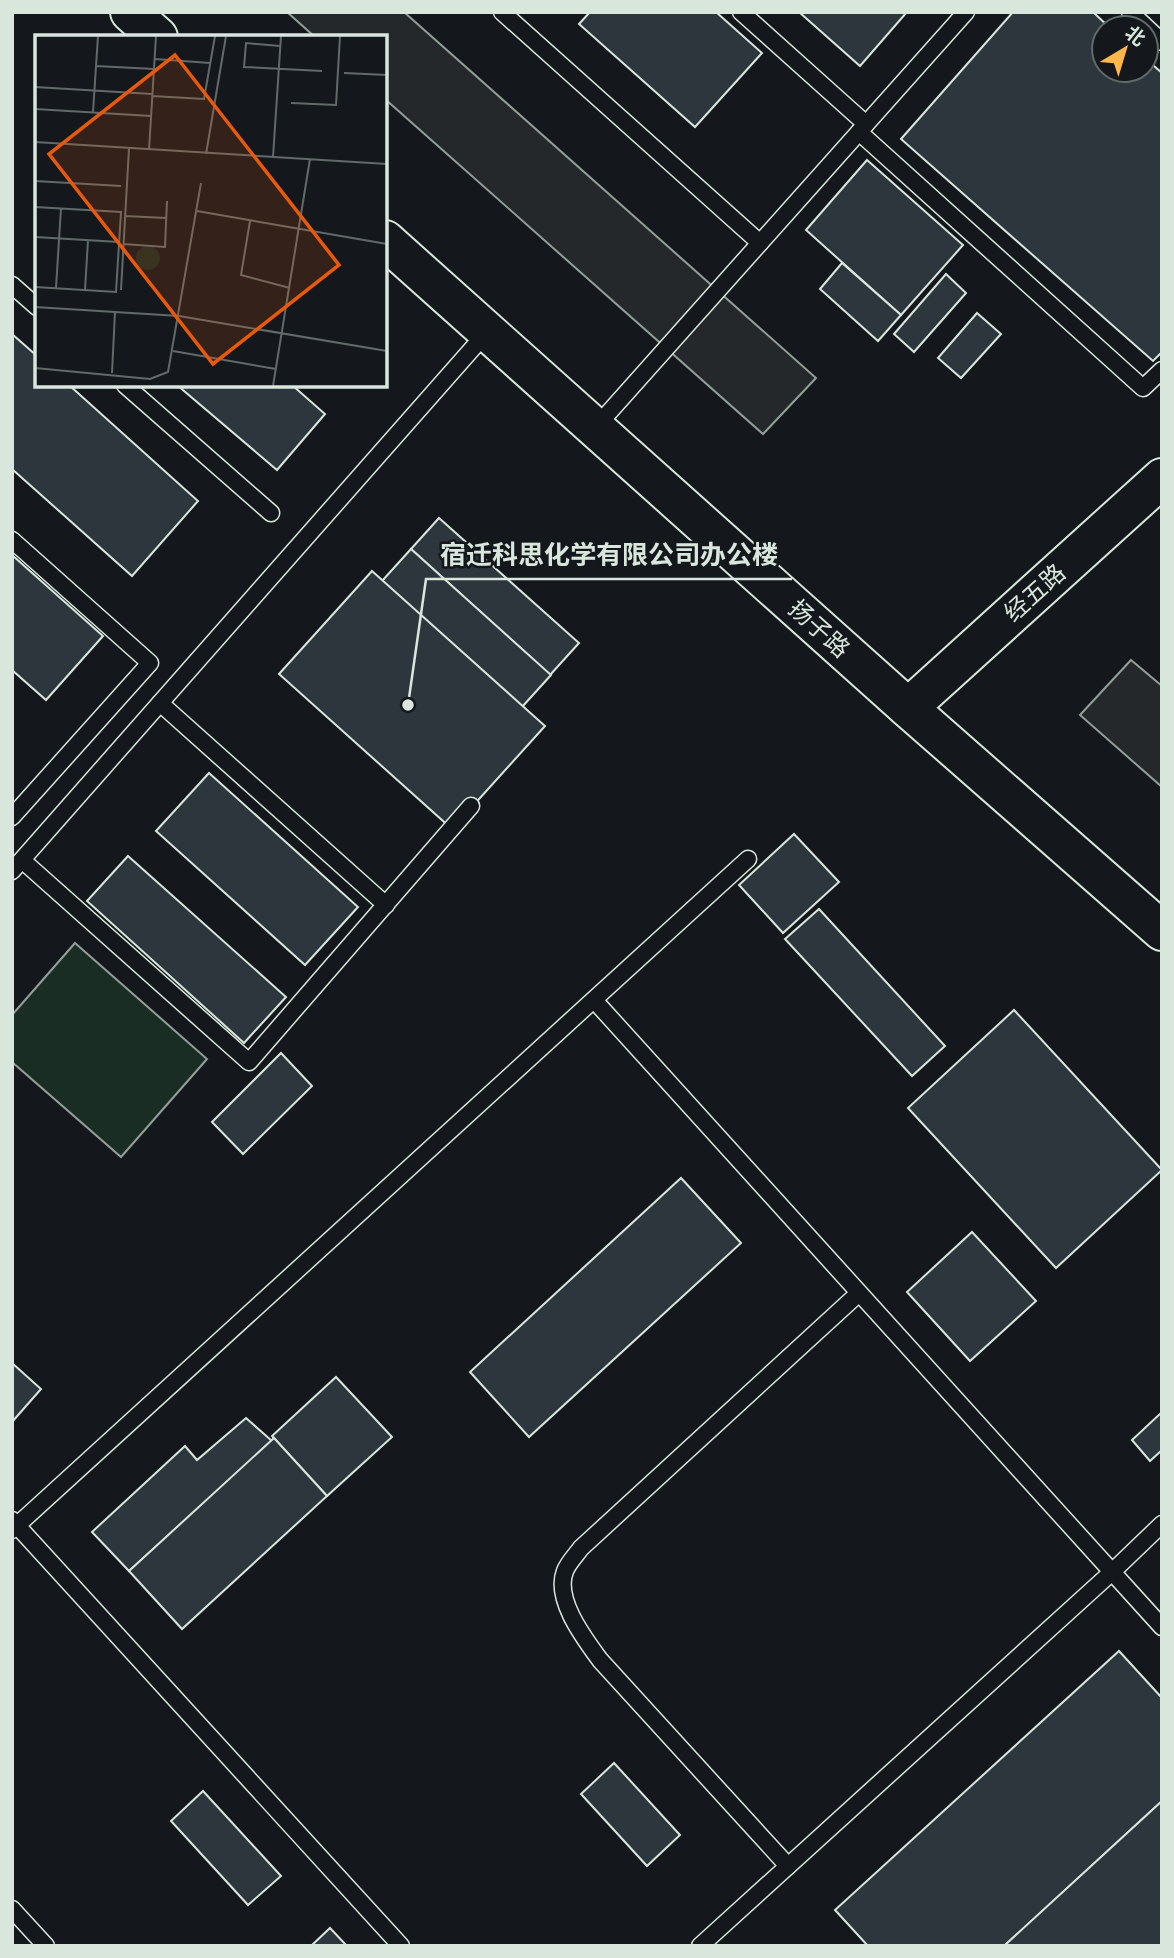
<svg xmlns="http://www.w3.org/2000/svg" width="1174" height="1958" viewBox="0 0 1174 1958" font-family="Commissioner,'Noto Sans SC',sans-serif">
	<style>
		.green { fill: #1a2d24; stroke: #939e99; stroke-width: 2 }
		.parking { fill: #24282b; stroke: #939e99; stroke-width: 2 }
		.building { fill: #2c363c; stroke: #d8e6dc; stroke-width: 2 }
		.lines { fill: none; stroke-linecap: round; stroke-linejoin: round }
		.service-casing { stroke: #d8e6dc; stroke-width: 19 }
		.tertiary-casing { stroke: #d8e6dc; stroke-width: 42 }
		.service { stroke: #14181c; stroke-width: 16 }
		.tertiary { stroke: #14181c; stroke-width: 38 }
		.labels { text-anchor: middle; stroke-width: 5; stroke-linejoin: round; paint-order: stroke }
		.street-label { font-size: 24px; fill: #d8e6dc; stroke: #14181c }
		.inset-road { fill: none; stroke: #626a69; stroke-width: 2 }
		.view { fill: #e8590c; fill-opacity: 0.15; stroke: #e8590c; stroke-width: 3.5 }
		.inset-edge { fill: none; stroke: #d8e6dc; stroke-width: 3.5 }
		.leader { fill: none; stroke: #d8e6dc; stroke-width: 2.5 }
		.callout-dot { fill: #d8e6dc; stroke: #14181c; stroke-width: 2.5 }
		.callout-label { font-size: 26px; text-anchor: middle; font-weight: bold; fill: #d8e6dc; stroke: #14181c; stroke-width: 5; stroke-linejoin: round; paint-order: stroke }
	</style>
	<rect width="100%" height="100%" fill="#14181c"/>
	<path class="green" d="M75 943 207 1059 121 1157 12 1062V1015Z"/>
	<g class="parking">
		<path d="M287 12H404L816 378 763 434 385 99V37H315Z"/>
		<path d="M1131 660 1162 686V787L1080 715Z"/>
	</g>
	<g class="building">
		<path d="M590 12H716L762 53 695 127 579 24Z"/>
		<path d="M799 12H907L860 66Z"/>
		<path d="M1013 12H1093L1110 28H1104V70H1146V59L1162 73V352L1153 361 901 139Z"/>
		<path d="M867 160 963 245 901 315 806 230Z"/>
		<path d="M842 263 901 315 878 341 820 289Z"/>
		<path d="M946 274 966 293 914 352 894 334Z"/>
		<path d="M977 313 1001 334 961 378 938 358Z"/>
		<path d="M12 334 37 356V385H69L198 501 132 576 12 469Z"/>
		<path d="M177 385H292L325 414 277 470Z"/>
		<path d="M439 518 579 643 550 675 411 549Z"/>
		<path d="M411 549 551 675 522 707 382 581Z"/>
		<path d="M12 555 103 636 46 700 12 670Z"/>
		<path d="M372 571 545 726 452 829 279 674Z"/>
		<path d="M209 773 358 907 305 965 156 831Z"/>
		<path d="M794 834 839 882 783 933 739 885Z"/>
		<path d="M128 856 286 997 244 1043 87 901Z"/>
		<path d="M819 909 945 1046 912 1076 785 939Z"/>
		<path d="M1014 1010 1162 1170 1056 1268 908 1108Z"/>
		<path d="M281 1053 312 1086 243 1154 212 1122Z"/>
		<path d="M681 1178 741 1243 529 1437 470 1372Z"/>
		<path d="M972 1232 1036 1301 970 1361 907 1292Z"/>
		<path d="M12 1363 41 1389 12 1422Z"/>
		<path d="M336 1377 392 1437 327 1496 272 1436Z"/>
		<path d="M1162 1412V1450L1150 1461 1132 1440Z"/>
		<path d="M246 1418 272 1441 129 1571 92 1532 185 1446 197 1460Z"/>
		<path d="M274 1438 327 1496 182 1629 129 1571Z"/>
		<path d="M1119 1651 1162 1698V1801L1004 1946H868L835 1910Z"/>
		<path d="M614 1763 680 1835 647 1866 581 1794Z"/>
		<path d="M203 1791 281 1876 248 1905 171 1821Z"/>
		<path d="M1162 1801V1946H1004Z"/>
		<path d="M330 1928 347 1946H311Z"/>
	</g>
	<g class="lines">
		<g class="service-casing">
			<g id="service">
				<path d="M502 12 760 243"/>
				<path d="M741 12 866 124"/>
				<path d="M1130 12 1162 42"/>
				<path d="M859 132 1143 388 1162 370"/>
				<path d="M12 285 37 307"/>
				<path d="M125 385 271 513"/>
				<path d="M595 428 966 12"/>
				<path d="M12 540 150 663 12 817"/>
				<path d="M160 703 386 905"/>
				<path d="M22 860 249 1062 471 806"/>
				<path d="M12 871 487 332"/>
				<path d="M594 1000 1162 1627"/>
				<path d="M12 1520 401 1946"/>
				<path d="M12 1530 748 859"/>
				<path d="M788 1866 600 1660C584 1638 554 1599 565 1571 568 1563 576 1555 581 1548L859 1293"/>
				<path d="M12 1909 46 1946"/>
				<path d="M700 1946 1112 1572 1162 1524"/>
			</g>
		</g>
		<g class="tertiary-casing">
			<g id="tertiary">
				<path d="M130 12 158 37"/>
				<path d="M385 240 908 708 1162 931"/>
				<path d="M908 708 1162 478"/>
			</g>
		</g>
		<use href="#service" class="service"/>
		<use href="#tertiary" class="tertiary"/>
	</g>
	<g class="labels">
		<g class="street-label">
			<text transform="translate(1035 593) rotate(-42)" y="8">经五路</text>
			<text transform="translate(819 629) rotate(42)" y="8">扬子路</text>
		</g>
	</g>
	<g transform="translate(35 35)">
		<rect width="352" height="352" fill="#14181c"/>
		<path d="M101 223a12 12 0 1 1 24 0a12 12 0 1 1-24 0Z" fill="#1a2d24"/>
		<path class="inset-road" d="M245 11 211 8 209 32 287 36M120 24 175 28M61 31 119 34M309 38 352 40M0 52 117 59M117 61 169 64 180 1M256 68 301 70 305 1M0 74 116 81M58 77 63 1M0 107 352 129M114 115 121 1M171 119 191 1M238 122 246 1M0 146 86 151M0 172 86 177 81 257 0 252M162 176 352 209M90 181 131 183M215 186 206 240 255 253M0 202 84 207M88 209 130 212 132 166M21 253 26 173M50 255 53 205M86 255 94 113M0 272 144 281 352 316M138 316 241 334M0 333 115 344 133 337 166 148M77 338 80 277M238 351 275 124"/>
		<path class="view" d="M140 20 304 230 178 329 14 119Z"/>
		<rect width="352" height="352" class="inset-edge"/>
	</g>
	<path class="leader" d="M408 705L426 579H792"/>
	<circle class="callout-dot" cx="408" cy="705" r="7"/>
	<g class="callout-label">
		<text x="609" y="564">宿迁科思化学有限公司办公楼</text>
	</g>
	<rect width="1174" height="1958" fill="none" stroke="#d8e6dc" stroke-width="28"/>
	<g transform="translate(1125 49) rotate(38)"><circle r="33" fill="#14181c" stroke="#626a69" stroke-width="2"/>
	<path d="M0-5L12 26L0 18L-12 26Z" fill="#ffb74d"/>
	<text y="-10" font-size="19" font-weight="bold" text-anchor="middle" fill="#d8e6dc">北</text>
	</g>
</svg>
